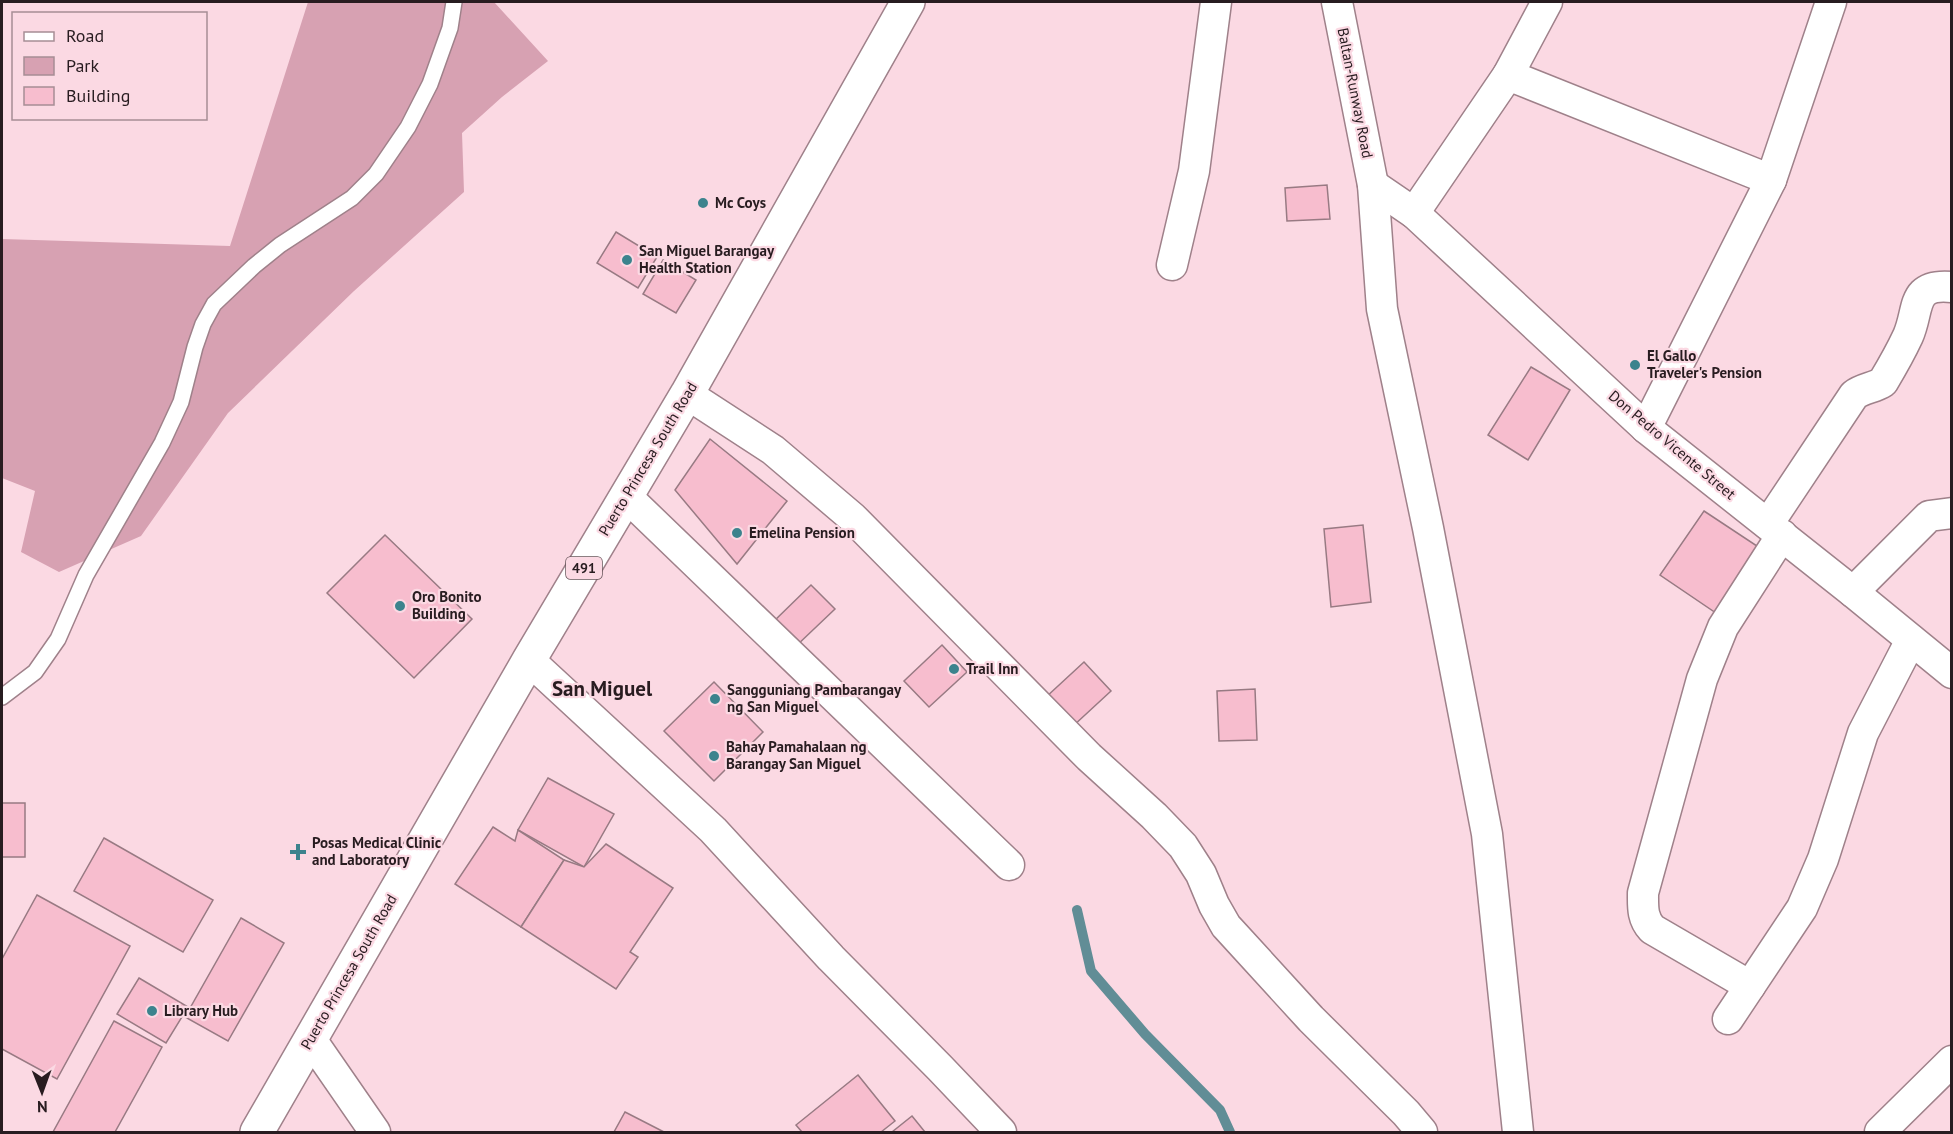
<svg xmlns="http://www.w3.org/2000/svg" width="1953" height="1134" viewBox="0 0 1953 1134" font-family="'PT Sans',sans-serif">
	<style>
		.green { fill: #d7a1b2 }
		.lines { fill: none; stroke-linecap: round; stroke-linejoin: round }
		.stream { stroke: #618d96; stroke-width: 10 }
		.building { fill: #f7bdce; stroke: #987a83; stroke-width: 1.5 }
		.service-casing { stroke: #9f818a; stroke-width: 18 }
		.minor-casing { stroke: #9f818a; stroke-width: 33 }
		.primary-casing { stroke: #9f818a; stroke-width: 36 }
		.service { stroke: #fff; stroke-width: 15 }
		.minor { stroke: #fff; stroke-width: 30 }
		.primary { stroke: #fff; stroke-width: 33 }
		.poi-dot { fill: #3c838d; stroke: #fbd9e3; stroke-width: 2 }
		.labels { text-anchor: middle; stroke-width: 4.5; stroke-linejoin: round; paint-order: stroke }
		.shield { fill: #fbd9e3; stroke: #67555a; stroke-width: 1.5 }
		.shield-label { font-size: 14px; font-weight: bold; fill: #281c20 }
		.street-label { font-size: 15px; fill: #281c20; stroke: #fbd9e3 }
		.poi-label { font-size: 15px; font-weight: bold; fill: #281c20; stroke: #fbd9e3; text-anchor: start }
		.district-label { font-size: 21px; font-weight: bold; fill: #281c20; stroke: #fbd9e3 }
	</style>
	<rect width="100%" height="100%" fill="#fbd9e3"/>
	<path class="green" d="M308 2H494L548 61 502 97 462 133 464 192 354 291 228 413 141 536 59 572 21 552 35 491 2 478V239L230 246Z"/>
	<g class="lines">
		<path class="stream" d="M1077 910 1091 971 1145 1034 1220 1110 1230 1132"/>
	</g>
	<g class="building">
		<path d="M1327 185 1330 219 1287 221 1285 188Z"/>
		<path d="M616 232 657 257 638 288 597 263Z"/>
		<path d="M663 260 696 280 676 313 643 294Z"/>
		<path d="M1531 367 1570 390 1528 460 1488 435Z"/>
		<path d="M710 439 787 501 737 564 675 490Z"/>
		<path d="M1704 511 1760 548 1716 613 1660 575Z"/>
		<path d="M1363 525 1371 602 1331 607 1324 529Z"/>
		<path d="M385 535 472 619 414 678 327 593Z"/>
		<path d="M811 585 835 609 794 648 771 624Z"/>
		<path d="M942 645 967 672 929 707 904 681Z"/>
		<path d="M1084 662 1111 691 1072 727 1045 698Z"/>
		<path d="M714 682 763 732 714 781 664 731Z"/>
		<path d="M1255 689 1257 740 1219 741 1217 691Z"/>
		<path d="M548 778 614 814 584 867 518 830Z"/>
		<rect x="2" y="803" width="23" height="54"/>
		<path d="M493 827 515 841 518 830 564 860 521 927 455 884Z"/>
		<path d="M104 838 213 900 183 952 74 891Z"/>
		<path d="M606 844 673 888 630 952 638 957 616 989 521 927 564 860 584 867Z"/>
		<path d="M37 895 130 946 57 1079 2 1049V959Z"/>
		<path d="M241 918 284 943 228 1041 185 1017Z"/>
		<path d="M139 978 188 1007 166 1043 117 1014Z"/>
		<path d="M114 1021 162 1047 115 1132H53Z"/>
		<path d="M858 1075 895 1121 881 1132H802L796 1125Z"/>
		<path d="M625 1112 664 1132H614Z"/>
		<path d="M912 1116 925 1132H892Z"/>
	</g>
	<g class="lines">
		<g class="service-casing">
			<path id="service" d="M2 697 35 672 58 639 86 575 162 443 181 402 195 347 203 324 214 304 254 266 280 245 352 198 376 174 408 127 430 84 450 28 454 2"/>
		</g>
		<g class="minor-casing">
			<g id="minor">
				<path d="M1337 2 1373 185 1382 309 1428 528 1487 834 1518 1132"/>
				<path d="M1508 75 1771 180"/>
				<path d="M1373 185 1414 213 1646 428 1853 592 1952 673"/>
				<path d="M1414 213 1508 75 1547 2"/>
				<path d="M1172 265 1194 171 1216 2"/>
				<path d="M687 394 773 450 853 518 1089 757 1154 816 1183 846 1201 874 1214 905 1226 926 1311 1019 1406 1113 1422 1132"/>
				<path d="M1646 428 1771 180 1831 2"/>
				<path d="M626 496 1009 865"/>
				<path d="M1768 524 1854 395C1863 388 1874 388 1883 382 1892 367 1901 351 1908 336 1920 309 1910 283 1952 287"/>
				<path d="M1853 592 1929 516 1952 513"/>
				<path d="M529 660 713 830 831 958 940 1068 1001 1132"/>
				<path d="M1750 986 1652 929C1642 918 1643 907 1643 893L1702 679 1723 627 1782 535"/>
				<path d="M1728 1019 1802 908 1823 859 1863 733 1911 640"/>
				<path d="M310 1038 375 1132"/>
				<path d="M1880 1132 1952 1061"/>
			</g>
		</g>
		<g class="primary-casing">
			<path id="primary" d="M257 1132 529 660 687 394 908 2"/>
		</g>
		<use href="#service" class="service"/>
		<use href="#minor" class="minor"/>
		<use href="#primary" class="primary"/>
	</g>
	<g class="poi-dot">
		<circle cx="703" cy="203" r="6"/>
		<circle cx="627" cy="260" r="6"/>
		<circle cx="1635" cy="365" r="6"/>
		<circle cx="737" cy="533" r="6"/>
		<circle cx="400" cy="606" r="6"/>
		<circle cx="954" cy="669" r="6"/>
		<circle cx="715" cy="699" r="6"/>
		<circle cx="714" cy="756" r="6"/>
		<path d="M295 843h6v6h6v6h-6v6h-6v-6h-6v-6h6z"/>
		<circle cx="152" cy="1011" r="6"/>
	</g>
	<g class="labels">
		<rect class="shield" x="566" y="557" width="36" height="22" rx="4.5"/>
		<g class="shield-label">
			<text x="584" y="573">491</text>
		</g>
		<g class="street-label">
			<text transform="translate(1355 93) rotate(79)" y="5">Baltan-Runway Road</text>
			<text transform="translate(1672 445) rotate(40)" y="5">Don Pedro Vicente Street</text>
			<text transform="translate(648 459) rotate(-59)" y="5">Puerto Princesa South Road</text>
			<text transform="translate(349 972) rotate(-60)" y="5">Puerto Princesa South Road</text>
		</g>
		<g class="poi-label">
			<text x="715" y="208">Mc Coys</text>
			<text x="639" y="256">San Miguel Barangay<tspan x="639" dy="17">Health Station</tspan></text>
			<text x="1647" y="361">El Gallo<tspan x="1647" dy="17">Traveler's Pension</tspan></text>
			<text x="749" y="538">Emelina Pension</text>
			<text x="412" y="602">Oro Bonito<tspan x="412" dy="17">Building</tspan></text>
			<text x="966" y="674">Trail Inn</text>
			<text x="727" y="695">Sangguniang Pambarangay<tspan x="727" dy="17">ng San Miguel</tspan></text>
			<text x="726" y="752">Bahay Pamahalaan ng<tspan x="726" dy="17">Barangay San Miguel</tspan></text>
			<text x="312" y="848">Posas Medical Clinic<tspan x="312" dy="17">and Laboratory</tspan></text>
			<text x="164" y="1016">Library Hub</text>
		</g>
		<g class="district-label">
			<text x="602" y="696">San Miguel</text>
		</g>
	</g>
	<rect width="1953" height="1134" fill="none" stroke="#281c20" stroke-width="6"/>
	<rect x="12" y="12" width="195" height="108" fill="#fbd9e3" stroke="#a78d95" stroke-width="1.5"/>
	<rect x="24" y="32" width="30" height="9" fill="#ffffff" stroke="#a78d95" stroke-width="1.5"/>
	<text x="66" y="42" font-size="18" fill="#281c20">Road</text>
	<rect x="24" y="57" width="30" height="18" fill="#d7a1b2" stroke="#a78d95" stroke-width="1.5"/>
	<text x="66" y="72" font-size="18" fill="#281c20">Park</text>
	<rect x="24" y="87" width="30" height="18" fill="#f7bdce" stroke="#a78d95" stroke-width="1.5"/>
	<text x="66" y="102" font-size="18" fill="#281c20">Building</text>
	<g transform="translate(42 1092) rotate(179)" stroke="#fbd9e3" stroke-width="4.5" paint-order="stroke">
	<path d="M0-4.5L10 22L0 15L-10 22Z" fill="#281c20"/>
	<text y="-9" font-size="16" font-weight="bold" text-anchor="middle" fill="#281c20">N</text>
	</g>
</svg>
